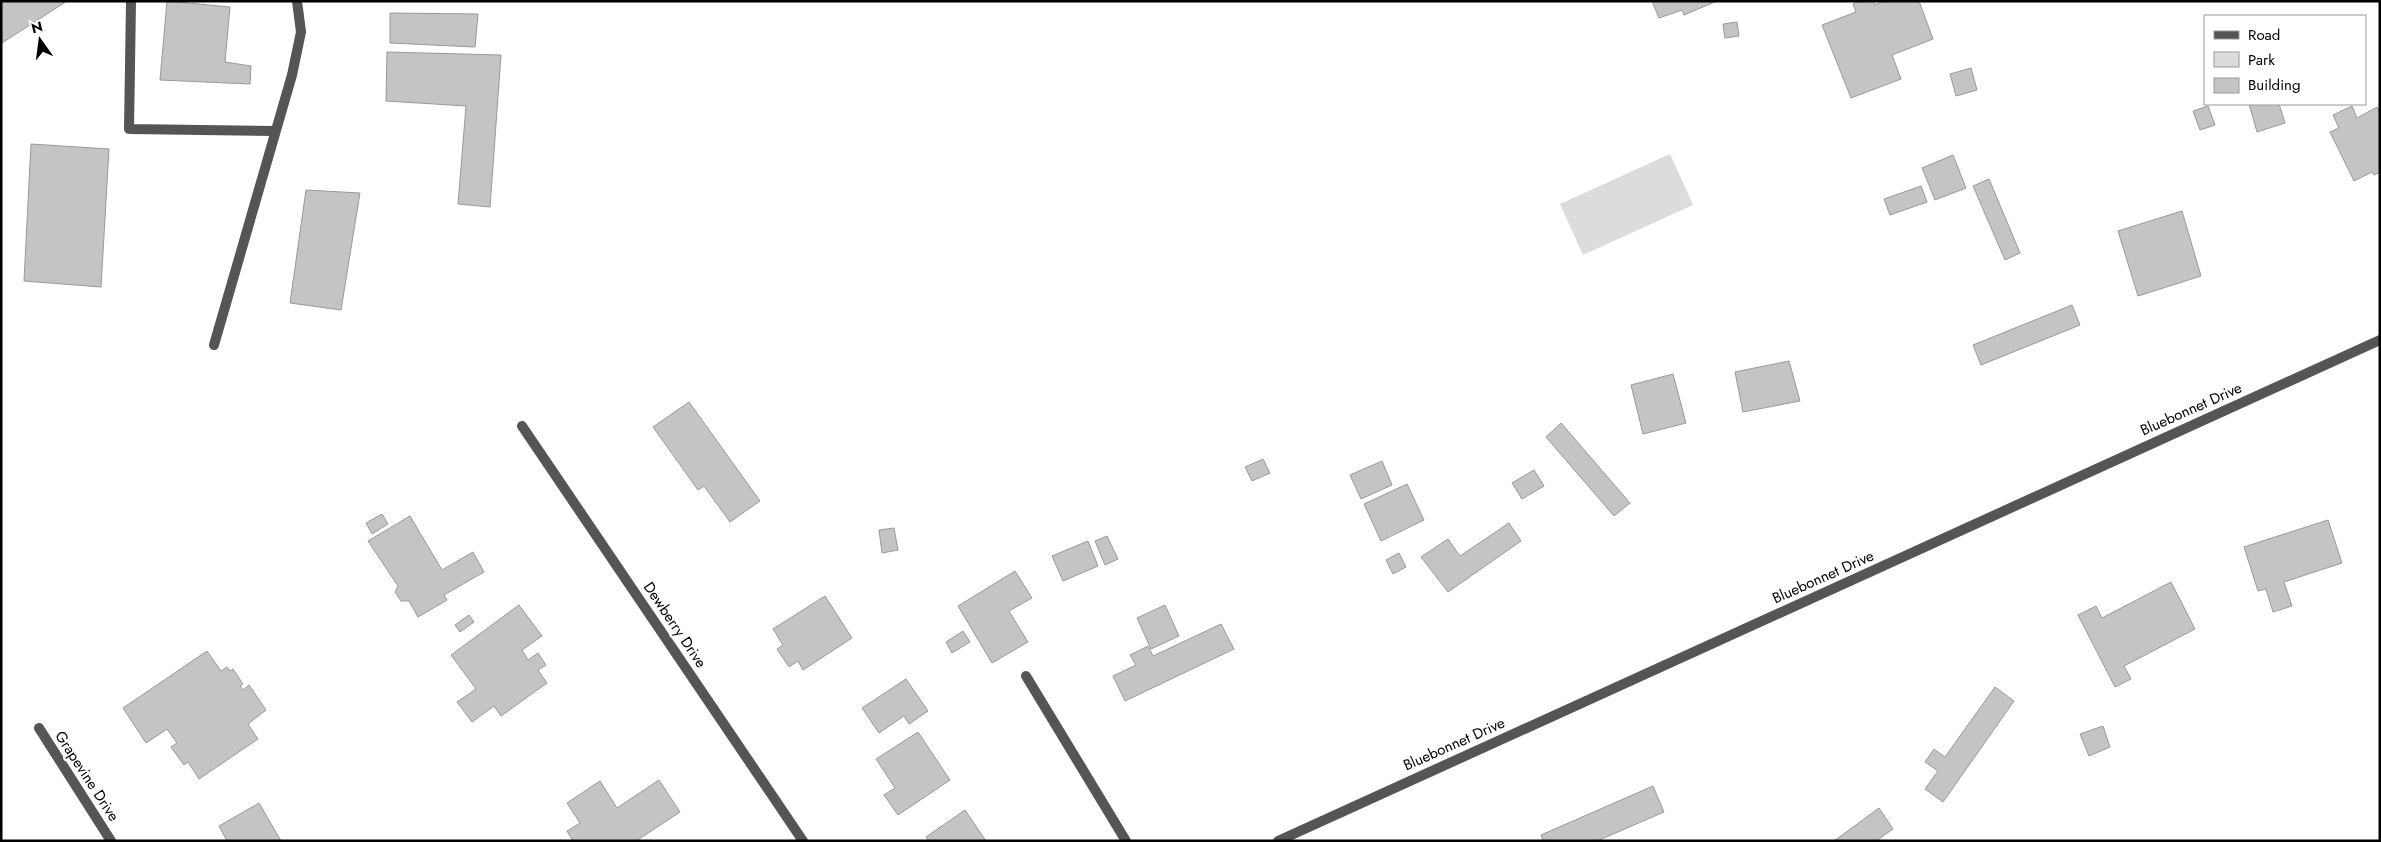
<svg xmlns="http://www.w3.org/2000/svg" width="2381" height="842" viewBox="0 0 2381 842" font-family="Jost,sans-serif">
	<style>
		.green { fill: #dcdcdc }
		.building { fill: #c4c4c4; stroke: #999 }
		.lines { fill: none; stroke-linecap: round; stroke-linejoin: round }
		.service { stroke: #555; stroke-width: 10 }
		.minor { stroke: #555; stroke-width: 10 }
		.labels { text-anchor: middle; stroke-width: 4.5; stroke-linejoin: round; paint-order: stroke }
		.street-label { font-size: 15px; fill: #000; stroke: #fff }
	</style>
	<rect width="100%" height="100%" fill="#fff"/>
	<path class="green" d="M1670 154 1693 205 1583 255 1560 204Z"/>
	<g class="building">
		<path d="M1 1H67L2 43Z"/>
		<path d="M167 1 230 7 225 62 251 66 250 84 160 80Z"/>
		<path d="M1652 1H1717L1684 15 1682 10 1659 18Z"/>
		<path d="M1859 1H1874L1875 5 1883 1H1919L1933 39 1892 55 1901 79 1851 98 1822 25 1856 12 1853 4Z"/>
		<path d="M390 13 478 14 475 47 390 43Z"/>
		<path d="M1737 22 1739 36 1725 38 1723 24Z"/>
		<path d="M387 52 501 55 490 207 458 204 466 106 386 101Z"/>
		<path d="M1971 68 1977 90 1956 96 1950 74Z"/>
		<path d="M2249 104H2279L2285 123 2257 132Z"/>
		<path d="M2208 106 2215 125 2200 130 2193 111Z"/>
		<path d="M2352 106 2357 118 2377 107 2380 113V172L2374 175 2372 172 2354 181 2330 132 2339 128 2333 115Z"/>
		<path d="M31 144 109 149 101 287 24 281Z"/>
		<path d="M1953 155 1966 188 1935 200 1922 168Z"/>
		<path d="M1989 179 2020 253 2005 260 1973 186Z"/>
		<path d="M1921 186 1927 202 1890 215 1884 199Z"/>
		<path d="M306 190 360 193 341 310 290 303Z"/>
		<path d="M2182 211 2201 276 2138 296 2118 231Z"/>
		<path d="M2072 305 2080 325 1981 365 1973 345Z"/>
		<path d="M1789 361 1800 401 1743 412 1735 372Z"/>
		<path d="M1673 374 1686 423 1643 434 1631 385Z"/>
		<path d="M689 402 760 501 730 522 704 486 698 490 653 427Z"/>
		<path d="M1561 423 1630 503 1614 516 1546 437Z"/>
		<path d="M1263 459 1270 473 1252 481 1245 467Z"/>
		<path d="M1382 461 1392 485 1361 499 1350 475Z"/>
		<path d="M1534 470 1544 486 1522 499 1512 483Z"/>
		<path d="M1407 484 1424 520 1381 541 1364 504Z"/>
		<path d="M382 514 388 524 372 534 366 523Z"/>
		<path d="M410 516 442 570 473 552 484 572 444 595 447 600 418 617 409 601H401L395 592 398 586 368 541Z"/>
		<path d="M2328 520 2342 563 2284 582 2292 606 2273 612 2266 589 2258 591 2244 547Z"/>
		<path d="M1509 523 1521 541 1448 592 1421 557 1448 539 1460 556Z"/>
		<path d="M894 528 898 550 882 553 879 530Z"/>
		<path d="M1107 536 1118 559 1105 565 1095 541Z"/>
		<path d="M1088 541 1098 566 1063 581 1052 556Z"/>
		<path d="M1399 553 1406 567 1393 574 1386 560Z"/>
		<path d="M1015 571 1032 598 1009 611 1028 642 992 663 958 606Z"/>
		<path d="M2171 582 2195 629 2124 666 2131 679 2115 687 2078 615 2096 606 2102 618Z"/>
		<path d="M825 596 852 638 803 670 798 661 789 667 777 649 783 645 773 629Z"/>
		<path d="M519 605 542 636 522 650 528 660 538 653 546 665 538 670 547 683 501 716 494 706 472 722 457 702 476 689 451 655Z"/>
		<path d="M1165 605 1179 636 1151 649 1137 618Z"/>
		<path d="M469 615 474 622 460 632 455 625Z"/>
		<path d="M1221 624 1234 649 1125 701 1113 676 1136 665 1130 655 1148 646 1153 656Z"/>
		<path d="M963 631 970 642 952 653 946 642Z"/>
		<path d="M207 651 221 671 227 667 230 671 233 669 243 684 240 686 243 690 249 685 266 710 248 724 258 739 199 779 188 762 184 765 171 747 177 743 167 729 146 743 123 708Z"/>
		<path d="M906 679 928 711 909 724 904 716 879 733 862 708Z"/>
		<path d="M1995 687 2014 701 1943 802 1925 789 1938 771 1925 762 1934 749 1945 757Z"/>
		<path d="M2103 726 2110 747 2089 756 2080 734Z"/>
		<path d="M918 732 950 780 898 815 884 795 895 788 876 759Z"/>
		<path d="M659 780 680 812 636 841H573L567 831 580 823 567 803 600 781 617 808Z"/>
		<path d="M1653 786 1664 812 1597 841H1543L1541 835Z"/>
		<path d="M259 803 281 841H227L219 826Z"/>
		<path d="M1879 808 1893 829 1876 841H1834Z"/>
		<path d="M965 810 986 841H929L926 837Z"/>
	</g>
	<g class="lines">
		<g class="service">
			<path d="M131 1 129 129 275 131"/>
			<path d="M214 345 292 75 301 32 297 1"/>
			<path d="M1026 676 1126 841"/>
		</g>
		<g class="minor">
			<path d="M522 426 803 841"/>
			<path d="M39 728 111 841"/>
			<path d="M1278 841 2380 340"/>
		</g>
	</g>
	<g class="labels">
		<g class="street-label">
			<text transform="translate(2191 409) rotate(-24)" y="5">Bluebonnet Drive</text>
			<text transform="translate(1823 577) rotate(-24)" y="5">Bluebonnet Drive</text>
			<text transform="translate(675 625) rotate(56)" y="5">Dewberry Drive</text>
			<text transform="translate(1454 744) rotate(-24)" y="5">Bluebonnet Drive</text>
			<text transform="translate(87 776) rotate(57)" y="5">Grapevine Drive</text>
		</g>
	</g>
	<rect width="2381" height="842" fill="none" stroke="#000000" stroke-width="5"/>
	<rect x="2204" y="15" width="162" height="90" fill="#ffffff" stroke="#999999"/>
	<rect x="2214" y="31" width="25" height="8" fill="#555555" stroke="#999999"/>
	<text x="2248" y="40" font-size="15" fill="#000000">Road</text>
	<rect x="2214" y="52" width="25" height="15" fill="#dcdcdc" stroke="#999999"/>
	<text x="2248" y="65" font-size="15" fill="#000000">Park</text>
	<rect x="2214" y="78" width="25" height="15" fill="#c4c4c4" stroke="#999999"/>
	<text x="2248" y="90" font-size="15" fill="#000000">Building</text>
	<g transform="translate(40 40) rotate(346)" stroke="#ffffff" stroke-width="4" paint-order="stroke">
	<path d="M0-4L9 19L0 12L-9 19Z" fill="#000000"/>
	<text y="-8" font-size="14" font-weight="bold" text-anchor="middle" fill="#000000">N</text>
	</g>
</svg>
